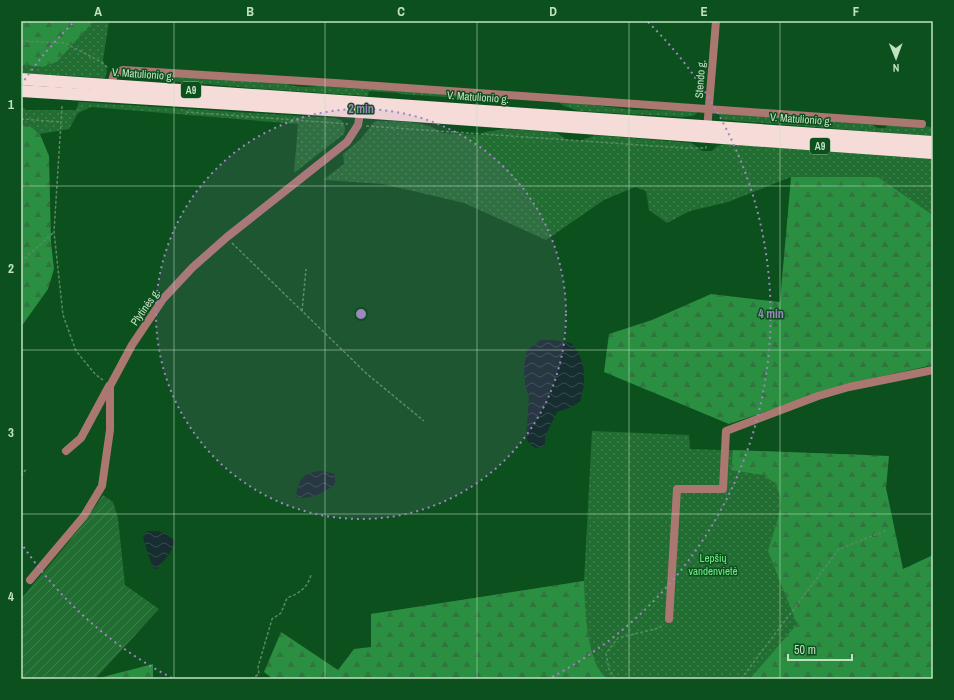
<svg xmlns="http://www.w3.org/2000/svg" width="954" height="700" viewBox="0 0 954 700" font-family="'Archivo Narrow',sans-serif">
	<style>
		.grass { fill: url(#grass-dots) }
		.forest { fill: url(#forest-firs) }
		.garden { fill: url(#garden-furrows) }
		.water { fill: url(#water-waves) }
		.lines { fill: none; stroke-linecap: round; stroke-linejoin: round }
		.path { stroke: #578c62; stroke-width: 1.5; stroke-dasharray: 3 2; stroke-linecap: butt }
		.street { stroke: #ab7771; stroke-width: 8 }
		.highway { stroke: #f6dcd8; stroke-width: 12 }
		.grid { fill: none; stroke: #c1e1c3; stroke-width: 1; stroke-opacity: 0.55 }
		.ring { fill: none; stroke: #9e86c1; stroke-width: 2; stroke-dasharray: 2 4 }
		.labels { text-anchor: middle; stroke-width: 3; stroke-linejoin: round; paint-order: stroke }
		.shield { fill: #0c501d; stroke: #8bb691; stroke-width: 1 }
		.shield-label { font-size: 10px; font-weight: bold; fill: #c1e1c3 }
		.street-label { font-size: 11px; fill: #c1e1c3; stroke: #0c501d }
		.park-label { font-size: 11px; fill: #71ea85; stroke: #0c501d }
		.centre { fill: #9e86c1; stroke: #0c501d; stroke-width: 2 }
		.ring-label { font-size: 12px; text-anchor: middle; font-weight: bold; fill: #9e86c1; stroke: #0c501d; stroke-width: 3; stroke-linejoin: round; paint-order: stroke }
		.neatline { fill: none; stroke: #c1e1c3; stroke-width: 1.5 }
		.grid-label { font-size: 13px; text-anchor: middle; font-weight: bold; fill: #c1e1c3 }
	</style>
	<defs>
		<pattern id="grass-dots" width="8" height="8" patternUnits="userSpaceOnUse"><rect width="8" height="8" fill="#226d31"/><path d="M2 2h.1M6 6h.1" fill="none" stroke="#40824d" stroke-width="1.8" stroke-linecap="round"/></pattern>
		<pattern id="forest-firs" width="22" height="20" patternUnits="userSpaceOnUse"><rect width="22" height="20" fill="#2a8f40"/><path d="M5 1l3.5 6h-7zM16 11l3.5 6h-7z" fill="#30753e"/></pattern>
		<pattern id="garden-furrows" width="10" height="10" patternUnits="userSpaceOnUse"><rect width="10" height="10" fill="#226d31"/><path d="M-1 1l2-2M0 10L10 0M9 11l2-2" fill="none" stroke="#40824d"/></pattern>
		<pattern id="water-waves" width="16" height="10" patternUnits="userSpaceOnUse"><rect width="16" height="10" fill="#172e31"/><path d="M0 5q4-4 8 0t8 0" fill="none" stroke="#374c4d"/></pattern>
	</defs>
	<rect width="100%" height="100%" fill="#0c501d"/>
	<g class="grass">
		<path d="M94 21H109L103 60 107 71 105 78 21 73V65L43 67 57 62Z"/>
		<path d="M123 74 236 80 286 84C298 88 311 87 323 86L501 98 490 100 400 94 398 93 369 91 368 96 250 88 127 77Z"/>
		<path d="M21 99H23V107L26 110H76L79 102 333 118 341 120C345 125 346 128 344 134L294 173 298 124 91 107 78 113 69 129 40 134 30 126 21 125Z"/>
		<path d="M557 101 635 110 698 111 696 114 693 116 682 117 579 111 564 106Z"/>
		<path d="M720 113 872 124 877 128H886L888 124 933 127V136L723 120 718 114Z"/>
		<path d="M378 121C397 122 427 120 442 133L481 135 484 132 505 129 555 132 567 140 580 141 595 135 692 143 702 151H712L717 146 723 144 933 157V215L878 177H791L728 202 690 211 667 223 649 210 646 191 635 187 604 200 546 240 464 203 383 184 323 180 344 164 343 154 361 139 374 122Z"/>
		<path d="M592 431 689 435 690 449 869 455 933 679H372L371 614 584 581Z"/>
	</g>
	<g class="forest">
		<path d="M21 21H94L57 62 43 67 21 65Z"/>
		<path d="M21 125 30 126 40 134 49 156 51 242 54 269 48 289 21 327Z"/>
		<path d="M791 177H878L933 215V365L847 384 729 424 604 372 609 334 652 320 711 294 780 302Z"/>
		<path d="M733 450 889 456 886 488 903 569 933 555V679H750L797 624 768 551 781 508 780 495 775 483 763 475 731 470Z"/>
		<path d="M584 581C585 606 586 648 599 669 601 673 604 676 607 679H273L264 672 281 632 338 670 354 649 371 647V614Z"/>
		<path d="M153 664V679H95Z"/>
	</g>
	<path class="garden" d="M103 495 113 502 118 518 125 585 159 609 95 679H21V599C49 565 79 532 103 495Z"/>
	<g class="water">
		<path d="M541 340H553L571 343C586 359 587 381 580 402L569 408 557 412 545 436V446L536 448 529 444 526 437 529 398 525 383 524 367 527 350Z"/>
		<path d="M322 471 335 474V484C326 492 308 501 296 497 298 479 303 472 322 471Z"/>
		<path d="M147 531C160 531 167 531 175 542L170 553 157 569 153 568 143 538Z"/>
	</g>
	<g class="lines">
		<g class="path">
			<path d="M21 41 65 43 101 62 108 68"/>
			<path d="M62 106 54 232 63 315 76 351 95 374 103 380"/>
			<path d="M186 112 348 124"/>
			<path d="M21 119 61 122"/>
			<path d="M366 126 684 148H706V146"/>
			<path d="M232 243 367 374 424 421"/>
			<path d="M21 262 54 232"/>
			<path d="M302 311 306 269"/>
			<path d="M21 476 27 468"/>
			<path d="M251 679 259 674 258 667 272 619 281 613 287 598C299 593 307 589 311 575"/>
			<path d="M615 679 609 669 606 653 618 638 659 628 664 624"/>
			<path d="M741 679 839 549 887 530"/>
		</g>
		<g class="street">
			<path d="M111 84 114 74 123 70 335 83 922 124"/>
			<path d="M707 130 716 21"/>
			<path d="M66 451 81 438 109 386"/>
			<path d="M30 580 84 516 102 486 110 430V386L132 345 163 299 193 267 227 237 347 142 358 125 361 108"/>
			<path d="M669 619 677 489H723L726 431 818 396 849 387 933 370"/>
		</g>
		<g class="highway">
			<path d="M21 79 933 142"/>
			<path d="M21 91 360 112 933 153"/>
		</g>
	</g>
	<path class="grid" d="M174 21V679M325 21V679M477 21V679M629 21V679M780 21V679M21 186H933M21 350H933M21 514H933"/>
	<circle cx="361" cy="314" r="205" fill="#9e86c1" fill-opacity=".12"/>
	<g class="ring">
		<circle cx="361" cy="314" r="205"/>
		<path d="M172 678A410 410 0 0 1 21 543M21 85A410 410 0 0 1 74 22M648 22A410 410 0 0 1 550 678"/>
	</g>
	<g class="labels">
		<g class="shield">
			<rect x="181" y="82" width="20" height="16" rx="3"/>
			<rect x="810" y="138" width="20" height="16" rx="3"/>
		</g>
		<g class="shield-label">
			<text x="191" y="94">A9</text>
			<text x="820" y="150">A9</text>
		</g>
		<g class="street-label">
			<text transform="translate(143 74) rotate(4)" y="4">V. Matulionio g.</text>
			<text transform="translate(700 79) rotate(-86)" y="4">Stendo g.</text>
			<text transform="translate(478 97) rotate(4)" y="4">V. Matulionio g.</text>
			<text transform="translate(801 119) rotate(4)" y="4">V. Matulionio g.</text>
			<text transform="translate(145 307) rotate(-55)" y="4">Plytinės g.</text>
		</g>
		<g class="park-label">
			<text x="713" y="562">Lepšių<tspan x="713" dy="13">vandenvietė</tspan></text>
		</g>
	</g>
	<circle cx="361" cy="314" r="6" class="centre"/>
	<g class="ring-label">
		<text x="361" y="113">2 min</text>
		<text x="771" y="318">4 min</text>
	</g>
	<rect width="954" height="700" fill="none" stroke="#0c501d" stroke-width="44"/>
	<g transform="translate(896 58) rotate(179)" stroke="#0c501d" stroke-width="3" paint-order="stroke">
	<path d="M0-3L7 15L0 10L-7 15Z" fill="#c1e1c3"/>
	<text y="-6" font-size="11" font-weight="bold" text-anchor="middle" fill="#c1e1c3">N</text>
	</g>
	<path d="M788 654v6h64v-6" fill="none" stroke="#c1e1c3" stroke-width="2"/>
	<text x="794" y="654" font-size="12" fill="#c1e1c3" stroke="#0c501d" stroke-width="3" paint-order="stroke">50 m</text>
	<rect x="22" y="22" width="910" height="656" class="neatline"/>
	<g class="grid-label">
		<text x="98" y="16">A</text>
		<text x="250" y="16">B</text>
		<text x="401" y="16">C</text>
		<text x="553" y="16">D</text>
		<text x="704" y="16">E</text>
		<text x="856" y="16">F</text>
		<text x="11" y="109">1</text>
		<text x="11" y="273">2</text>
		<text x="11" y="437">3</text>
		<text x="11" y="601">4</text>
	</g>
</svg>
